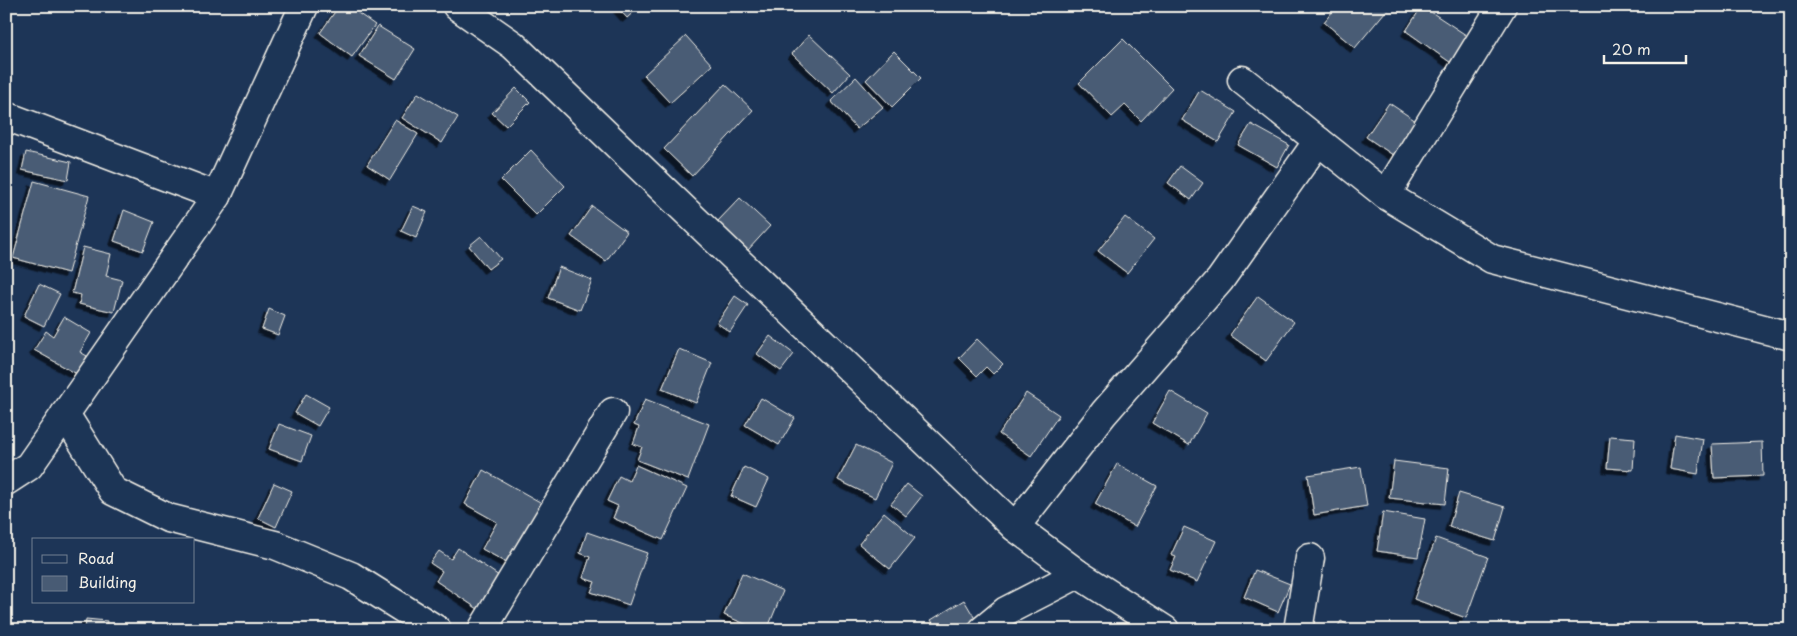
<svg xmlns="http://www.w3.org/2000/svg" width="1797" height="636" viewBox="0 0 1797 636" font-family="'Playpen Sans',sans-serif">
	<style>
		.building { fill: #485b74; stroke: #f4f1e8; filter: url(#shadow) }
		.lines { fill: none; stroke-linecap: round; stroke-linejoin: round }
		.minor-casing { stroke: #f4f1e8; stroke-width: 31 }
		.minor { stroke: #1d3557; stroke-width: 28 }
	</style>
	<defs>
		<filter id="shadow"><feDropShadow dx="-4.5" dy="4.5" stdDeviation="0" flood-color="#0009"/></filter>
	</defs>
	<rect width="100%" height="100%" fill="#1d3557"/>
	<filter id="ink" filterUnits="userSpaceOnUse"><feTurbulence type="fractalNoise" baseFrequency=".02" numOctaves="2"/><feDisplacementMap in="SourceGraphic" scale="10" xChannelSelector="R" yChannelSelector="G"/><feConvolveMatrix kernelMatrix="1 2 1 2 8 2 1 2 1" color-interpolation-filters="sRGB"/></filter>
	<g filter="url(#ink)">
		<g class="building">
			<path d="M339 6H348L375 25 352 57 320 33Z"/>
			<path d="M616 6H640L627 18Z"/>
			<path d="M1337 6H1390L1355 48 1324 22Z"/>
			<path d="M1422 6 1472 39 1454 65 1406 31Z"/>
			<path d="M378 26 415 49 396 79 359 56Z"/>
			<path d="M809 35 850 74 833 93 792 54Z"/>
			<path d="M686 36 712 65 670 103 644 75Z"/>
			<path d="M1123 39 1172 88 1141 121 1125 105 1112 117 1079 83Z"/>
			<path d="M894 51 921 78 892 107 866 80Z"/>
			<path d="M856 77 883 107 857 129 831 101Z"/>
			<path d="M725 84 753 110 692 176 664 149Z"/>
			<path d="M516 88 530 102 506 126 492 113Z"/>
			<path d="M1200 90 1236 112 1218 142 1182 120Z"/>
			<path d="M418 93 458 117 442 143 402 118Z"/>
			<path d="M1389 103 1422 125 1399 159 1366 137Z"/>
			<path d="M395 120 418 134 390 180 367 165Z"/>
			<path d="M1251 124 1289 145 1277 167 1238 145Z"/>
			<path d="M531 150 565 186 536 215 501 180Z"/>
			<path d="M26 152 71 162 68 180 22 170Z"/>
			<path d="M1180 166 1203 183 1191 200 1168 183Z"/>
			<path d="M34 181 89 196 68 273 13 258Z"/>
			<path d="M740 198 770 226 748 250 717 222Z"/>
			<path d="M413 206 427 212 416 238 401 231Z"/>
			<path d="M592 206 627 232 606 261 571 236Z"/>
			<path d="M124 210 154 222 143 251 114 241Z"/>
			<path d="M1125 217 1154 239 1127 273 1098 251Z"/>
			<path d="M481 236 501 259 488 269 469 246Z"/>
			<path d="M83 247 111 254 106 276 122 280 114 312 79 304 81 295 72 293Z"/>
			<path d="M559 267 592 280 580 310 548 298Z"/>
			<path d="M39 284 60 294 44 326 24 316Z"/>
			<path d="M735 296 748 305 730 332 717 323Z"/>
			<path d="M1258 296 1294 322 1266 361 1230 335Z"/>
			<path d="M269 309 285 316 278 335 262 329Z"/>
			<path d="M64 317 91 333 80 352 87 356 77 374 34 350 46 331 53 336Z"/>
			<path d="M770 336 794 354 781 371 757 354Z"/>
			<path d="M977 339 1003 364 993 374 986 367 977 376 959 358Z"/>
			<path d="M679 349 712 363 696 403 662 389Z"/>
			<path d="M1170 391 1207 413 1189 445 1152 423Z"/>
			<path d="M1026 393 1059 415 1031 456 999 434Z"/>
			<path d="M306 394 329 407 318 426 295 413Z"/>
			<path d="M761 398 795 418 779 445 745 425Z"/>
			<path d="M645 399 709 424 688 480 637 460 642 447 633 444 639 427 634 425Z"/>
			<path d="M279 424 311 436 302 461 269 449Z"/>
			<path d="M1675 434 1703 439 1698 474 1670 469Z"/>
			<path d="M1610 436 1635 438 1633 470 1607 468Z"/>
			<path d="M1762 442 1763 476 1714 478 1712 444Z"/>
			<path d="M856 445 892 463 875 498 838 480Z"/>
			<path d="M1394 461 1449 468 1445 504 1389 498Z"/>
			<path d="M1117 464 1157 486 1135 527 1095 504Z"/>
			<path d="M636 465 687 488 663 540 613 518 618 506 607 501 619 476 629 481Z"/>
			<path d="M744 467 769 479 756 507 731 496Z"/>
			<path d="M1361 467 1367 506 1314 515 1308 475Z"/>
			<path d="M483 470 547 506 513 566 482 549 497 522 465 504Z"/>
			<path d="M274 483 292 491 276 527 258 518Z"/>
			<path d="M907 484 922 496 906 516 891 504Z"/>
			<path d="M1459 493 1505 507 1495 541 1449 527Z"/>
			<path d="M884 512 915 538 890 569 859 544Z"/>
			<path d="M1383 512 1425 519 1418 557 1377 551Z"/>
			<path d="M1184 527 1216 541 1197 582 1170 570 1176 557 1171 555Z"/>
			<path d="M587 532 647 553 629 605 591 592 595 582 583 578 590 557 580 553Z"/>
			<path d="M1436 538 1488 557 1466 618 1414 599Z"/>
			<path d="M458 548 499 576 478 609 436 581 442 571 430 563 439 551 451 559Z"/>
			<path d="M1255 570 1290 584 1278 612 1244 597Z"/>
			<path d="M742 573 783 591 767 630H759L724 615Z"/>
			<path d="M964 600 977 622 964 630H937L931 620Z"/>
			<path d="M86 619 107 621 106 630H85Z"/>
			<path d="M1341 621 1356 630H1336Z"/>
		</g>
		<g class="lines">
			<g class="minor-casing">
				<g id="minor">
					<path d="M457 6 513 45 1015 527 1078 574 1165 630"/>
					<path d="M1242 80 1386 195 1492 259 1791 336"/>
					<path d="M6 116 217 196"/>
					<path d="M1386 195 1502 6"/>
					<path d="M65 414 113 491 168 518 275 545 351 576 437 630"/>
					<path d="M6 481 29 466 217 196 304 6"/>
					<path d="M1015 527 1104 413 1220 280 1318 141"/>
					<path d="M482 630 613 412"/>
					<path d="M983 630 1006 611 1078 574"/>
					<path d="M1298 630 1310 558"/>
				</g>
			</g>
			<use href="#minor" class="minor"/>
		</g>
	</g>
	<rect width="1797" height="636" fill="none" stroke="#1d3557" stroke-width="25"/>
	<rect x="12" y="12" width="1772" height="611" fill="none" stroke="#f4f1e8" stroke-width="2" filter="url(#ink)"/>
	<rect x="32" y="538" width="162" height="65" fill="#1d3557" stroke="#738091"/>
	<rect x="42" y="555" width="25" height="8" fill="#1d3557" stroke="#738091"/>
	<text x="78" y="564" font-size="15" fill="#f4f1e8">Road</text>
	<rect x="42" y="576" width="25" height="15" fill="#485b74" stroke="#738091"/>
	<text x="78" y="588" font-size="15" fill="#f4f1e8">Building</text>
	<path d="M1604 55v8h82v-8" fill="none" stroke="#f4f1e8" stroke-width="2.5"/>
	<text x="1612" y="55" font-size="15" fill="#f4f1e8" stroke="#1d3557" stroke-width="4" paint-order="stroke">20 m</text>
</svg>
